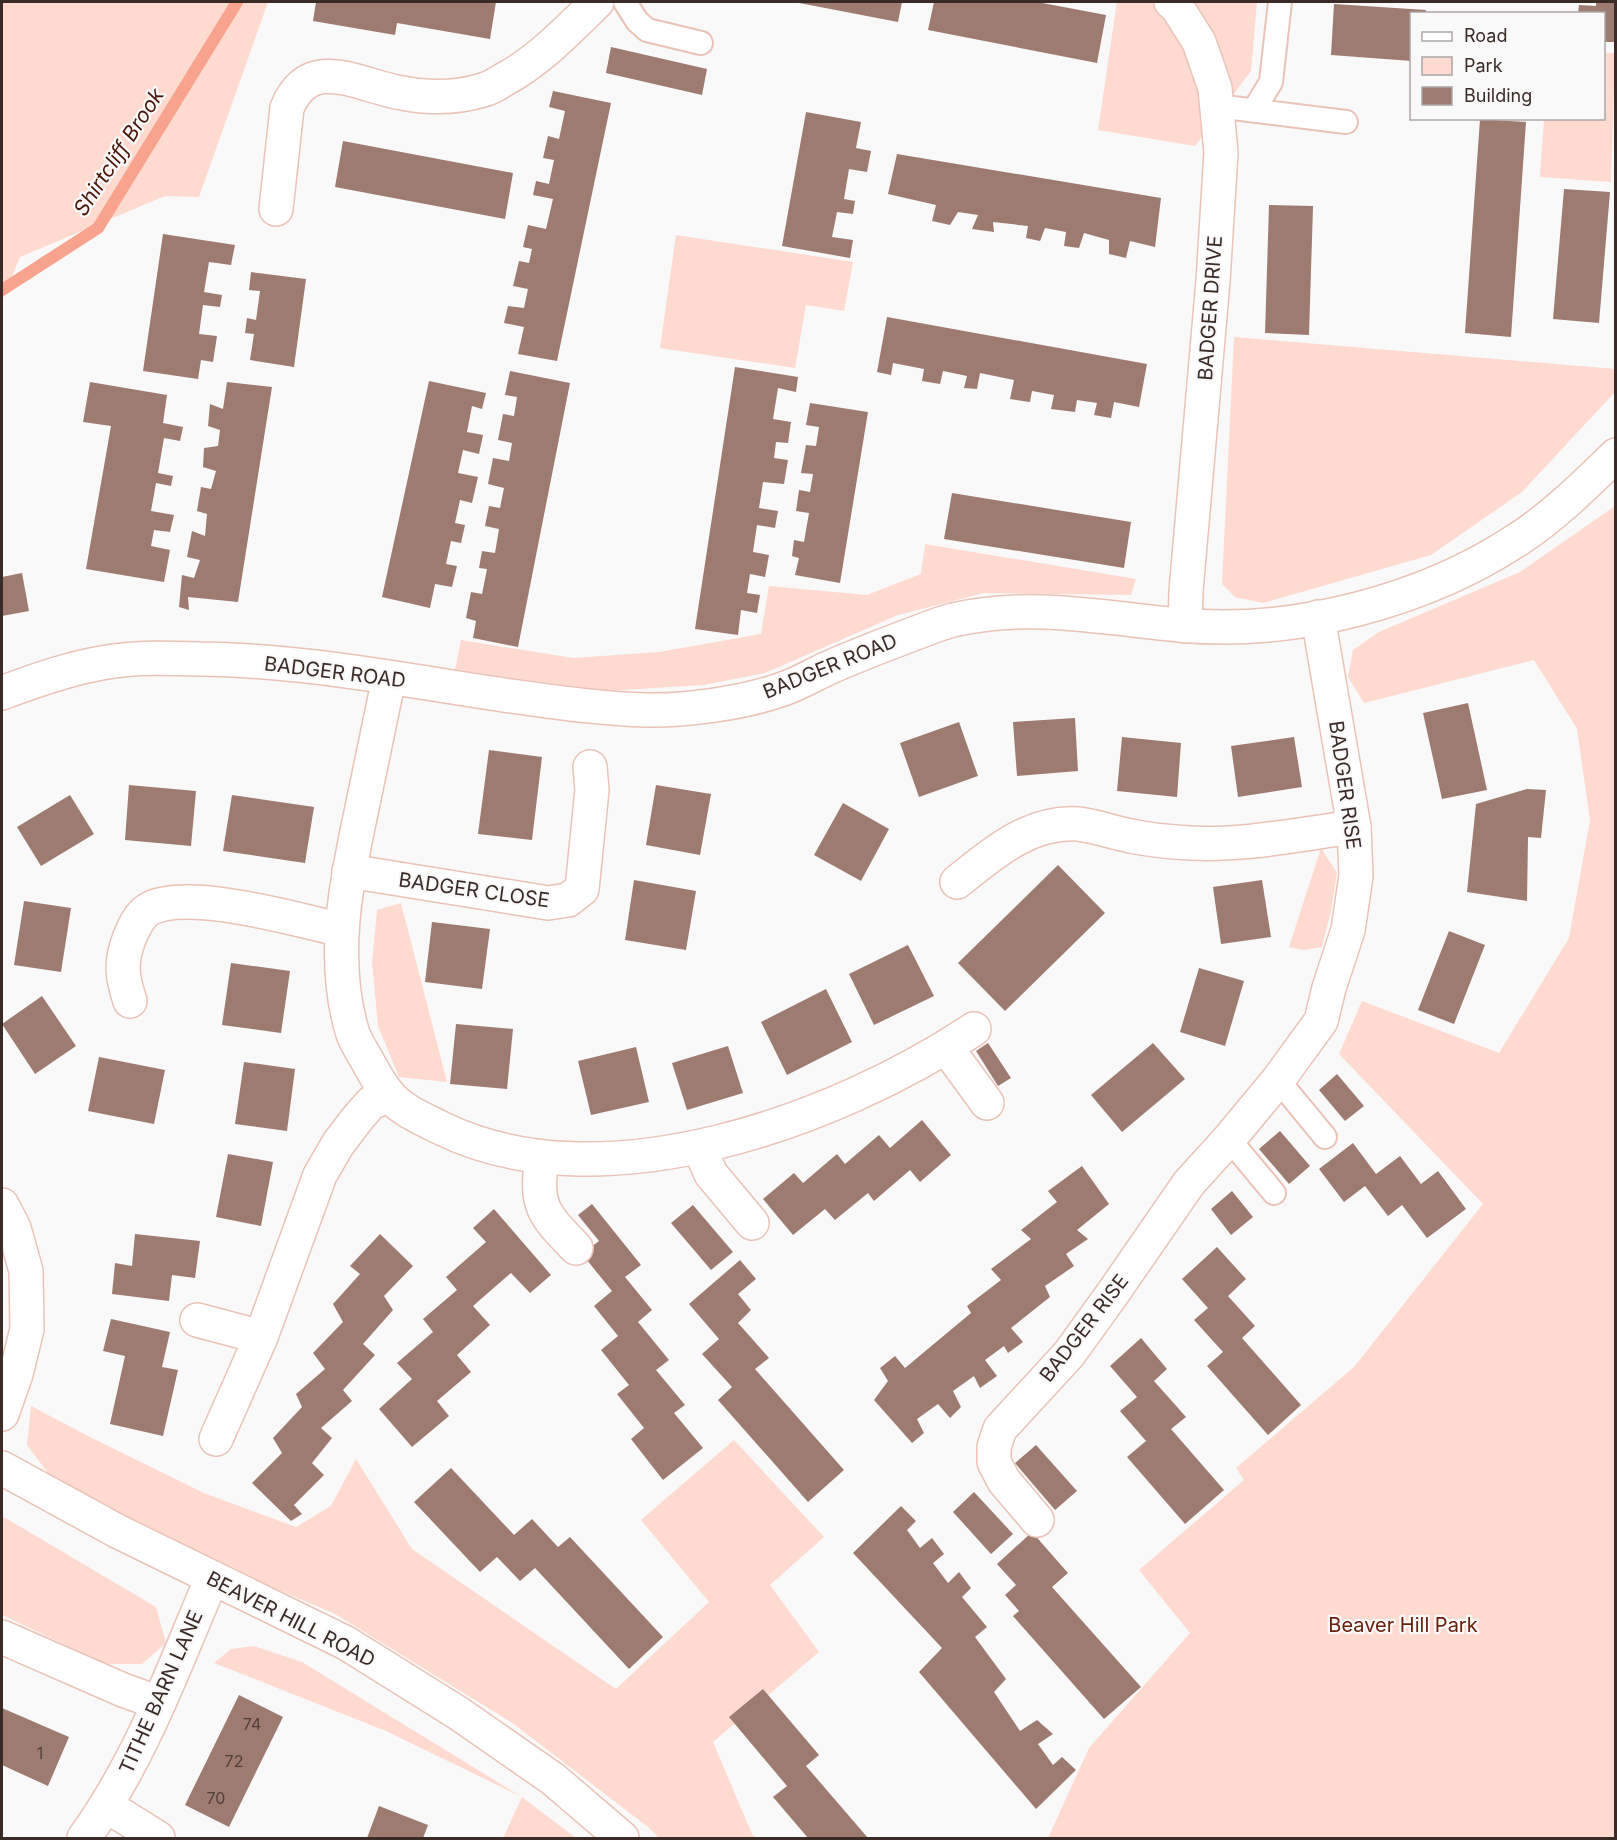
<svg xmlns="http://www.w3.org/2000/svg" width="1617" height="1840" viewBox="0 0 1617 1840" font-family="Inter,sans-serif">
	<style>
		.green { fill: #fedad1 }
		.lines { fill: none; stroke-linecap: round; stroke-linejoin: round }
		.stream { stroke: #f8a38d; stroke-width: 12 }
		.building { fill: #9e7b71 }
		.service-casing { stroke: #e9c3b8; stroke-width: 26 }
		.minor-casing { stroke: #e9c3b8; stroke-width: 36 }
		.secondary-casing { stroke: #e9c3b8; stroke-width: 36 }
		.service { stroke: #fff; stroke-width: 22 }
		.minor { stroke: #fff; stroke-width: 33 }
		.secondary { stroke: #fff; stroke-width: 33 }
		.labels { text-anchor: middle; stroke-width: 4.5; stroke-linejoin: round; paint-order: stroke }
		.number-label { font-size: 16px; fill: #533f3a }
		.street-label { font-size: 20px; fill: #3a2b27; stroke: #f9f9f9 }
		.park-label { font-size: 20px; fill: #69200d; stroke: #f9f9f9 }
		.water-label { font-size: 21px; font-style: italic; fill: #4a1609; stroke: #f9f9f9 }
	</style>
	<rect width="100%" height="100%" fill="#f9f9f9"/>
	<g class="green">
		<path d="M2 2H268L199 197 165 196 20 257 2 301Z"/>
		<path d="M1117 2H1257L1251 71 1195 146 1098 130Z"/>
		<path d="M1604 53H1615L1611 182 1540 177 1544 119 1604 118Z"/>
		<path d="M676 235 853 262 844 311 806 305 795 368 660 348Z"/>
		<path d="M1234 337 1615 369V392L1522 492 1431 555 1263 603 1235 597 1222 584Z"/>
		<path d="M1615 506V1838H1048L1089 1748 1190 1633 1139 1570 1244 1480 1236 1468 1354 1367 1483 1204 1339 1054 1362 1001 1499 1053 1569 938 1590 820 1577 729 1534 660 1364 703 1348 677 1353 650 1379 632 1520 572Z"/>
		<path d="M925 544 1136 579 1131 595 984 593 898 615 765 673 703 685 607 691 455 670 461 640 573 658 659 652 761 634 769 586 867 595 921 574Z"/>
		<path d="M1321 848 1337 873 1331 911 1322 947 1304 950 1289 947Z"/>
		<path d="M401 903 447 1082 399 1077 378 1026 372 962 377 910Z"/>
		<path d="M31 1406 92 1438 204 1493 296 1527 331 1506 356 1459 412 1549 616 1689 709 1602 641 1520 734 1440 824 1537 770 1585 819 1652 713 1742 752 1834 756 1838H659L648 1827 511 1722 335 1614 156 1538 51 1477 27 1445Z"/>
		<path d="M2 1516 156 1607 166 1643 142 1664H106L2 1615Z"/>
		<path d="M254 1646 302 1662 522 1797 576 1838H503L522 1797 386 1731 214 1663 231 1649Z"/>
	</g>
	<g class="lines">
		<path class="stream" d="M2 290 98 228 237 2"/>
	</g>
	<g class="building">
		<path d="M316 2H496L490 39 397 23 395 35 313 21Z"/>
		<path d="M794 2H902L898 22Z"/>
		<path d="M934 2H1037L1106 15 1097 63 928 30Z"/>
		<path d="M1596 2H1616V42H1604V14H1578L1579 5 1596 6Z"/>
		<path d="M1334 4 1426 10 1425 14H1412V61L1331 55Z"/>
		<path d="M611 47 707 69 702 95 606 73Z"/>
		<path d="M553 91 611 103 557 361 518 354 524 327 504 323 508 306 524 308 528 289 513 286 519 261 529 263 532 249 523 247 528 225 546 229 553 199 533 195 536 181 549 184 554 160 543 158 548 136 559 139 565 111 549 107Z"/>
		<path d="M806 112 861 122 856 148 871 151 867 172 849 169 844 199 855 201 853 214 837 212 832 237 853 240 850 258 782 246Z"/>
		<path d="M1480 119 1526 122 1511 337 1465 333Z"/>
		<path d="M343 141 513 173 505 219 335 187Z"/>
		<path d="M897 154 1161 198 1155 247 1130 241 1126 258 1109 254V240L1084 233 1079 248 1064 246 1066 232 1045 228 1040 241 1026 238 1028 226 993 222 994 232 972 229 978 215 958 212 950 225 932 221 936 205 888 194Z"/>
		<path d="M1564 189 1610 192 1599 323 1553 319Z"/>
		<path d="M1269 205 1313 206 1309 335 1265 333Z"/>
		<path d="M163 234 235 245 231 265 209 262 204 292 222 295 220 307 203 305 199 334 217 336 213 362 201 360 198 379 143 371Z"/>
		<path d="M251 272 306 279 294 367 250 360 254 334 245 333 247 318 256 320 260 291 249 290Z"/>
		<path d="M887 317 1147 364 1139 407 1114 402 1111 418 1094 415 1097 403 1077 400 1075 412 1051 409 1054 395 1032 391 1030 402 1010 399 1014 380 980 373 977 389 964 388 967 376 943 371 940 384 922 381 924 369 893 363 891 375 877 372Z"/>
		<path d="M735 367 798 377 796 392 778 388 773 419 791 422 788 443 776 442 774 458 788 460 784 484 763 482 759 508 778 511 775 528 757 525 753 552 769 555 765 577 750 574 747 593 760 595 757 613 741 610 738 635 695 629Z"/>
		<path d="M510 371 570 383 518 647 473 638 476 621 466 618 471 592 482 594 487 569 479 568 482 551 495 553 499 529 485 526 489 506 500 508 504 488 488 484 493 458 509 461 512 443 498 440 503 414 514 416 517 397 505 395Z"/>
		<path d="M429 381 486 393 482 409 472 406 467 432 483 435 479 454 463 450 458 473 478 477 472 503 460 500 455 523 465 525 461 543 451 541 446 564 457 566 452 587 435 584 430 608 382 597Z"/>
		<path d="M90 382 167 395 163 423 183 427 180 441 164 438 158 473 173 476 171 486 156 483 151 511 174 515 170 532 154 530 151 546 170 550 164 582 86 569 111 426 83 422Z"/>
		<path d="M227 382 272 387 238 602 188 597 189 610 179 607 182 575 194 578 200 560 187 557 192 531 205 536 207 514 197 511 201 487 211 489 216 471 203 467 204 448 218 446 220 430 208 426 210 404 223 409Z"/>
		<path d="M810 403 868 412 840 583 795 575 799 558 792 556 794 540 804 542 809 513 796 511 799 490 810 492 813 474 801 473 806 445 816 446 819 427 806 425Z"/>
		<path d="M952 493 1131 522 1124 568 944 539Z"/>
		<path d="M22 573 29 611 2 616V577Z"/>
		<path d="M1468 703 1487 790 1442 799 1423 713Z"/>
		<path d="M1075 718 1078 771 1017 776 1013 722Z"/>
		<path d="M959 722 978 776 919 797 900 743Z"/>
		<path d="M1122 737 1181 743 1177 797 1117 791Z"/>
		<path d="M1294 737 1302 787 1238 797 1231 746Z"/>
		<path d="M489 750 542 757 532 840 478 834Z"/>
		<path d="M129 785 196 791 191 846 125 840Z"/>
		<path d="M656 785 711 794 700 855 646 845Z"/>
		<path d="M1527 789 1546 790 1541 838 1528 837 1527 901 1467 892 1476 804Z"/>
		<path d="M70 795 94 834 41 866 17 827Z"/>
		<path d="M232 795 314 807 305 863 223 851Z"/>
		<path d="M843 803 889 829 861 881 814 855Z"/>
		<path d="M1058 865 1105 913 1005 1011 958 963Z"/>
		<path d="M634 880 696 891 686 950 625 940Z"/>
		<path d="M1262 880 1271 937 1221 944 1213 887Z"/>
		<path d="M24 901 71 908 61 972 14 965Z"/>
		<path d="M432 922 490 929 482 989 425 982Z"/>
		<path d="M1449 931 1485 945 1454 1024 1418 1010Z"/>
		<path d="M908 945 934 996 874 1025 849 974Z"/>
		<path d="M231 963 290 971 281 1033 222 1025Z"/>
		<path d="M1199 968 1244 981 1225 1046 1180 1032Z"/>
		<path d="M826 989 852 1042 787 1075 761 1022Z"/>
		<path d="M42 996 76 1046 35 1074 2 1024Z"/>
		<path d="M456 1024 513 1029 507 1089 450 1084Z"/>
		<path d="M988 1043 1011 1078 998 1086 976 1051Z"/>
		<path d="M1153 1043 1185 1079 1122 1132 1091 1095Z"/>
		<path d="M728 1046 743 1093 687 1110 672 1063Z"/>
		<path d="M636 1047 649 1102 591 1115 578 1061Z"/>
		<path d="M99 1057 165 1070 154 1124 88 1111Z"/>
		<path d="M244 1062 295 1069 287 1131 235 1124Z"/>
		<path d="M1337 1074 1364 1106 1345 1121 1319 1090Z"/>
		<path d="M922 1120 951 1155 920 1182 910 1170 874 1201 868 1193 835 1220 825 1209 793 1235 763 1199 794 1173 803 1183 837 1154 845 1164 879 1135 890 1148Z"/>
		<path d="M1280 1131 1310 1166 1289 1184 1259 1149Z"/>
		<path d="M1353 1143 1376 1174 1400 1156 1421 1184 1438 1171 1466 1209 1427 1238 1402 1205 1388 1216 1365 1186 1344 1202 1319 1169Z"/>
		<path d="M228 1154 273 1162 261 1226 216 1217Z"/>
		<path d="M1082 1166 1109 1204 1077 1230 1088 1239 1066 1254 1074 1266 1045 1286 1050 1297 1011 1328 1023 1342 1008 1353 1004 1346 985 1360 997 1376 980 1388 974 1376 953 1391 961 1407 950 1418 938 1404 917 1419 924 1433 912 1443 874 1400 888 1381 880 1368 895 1356 905 1368 971 1313 967 1306 1001 1280 991 1269 1031 1239 1021 1230 1057 1202 1048 1191Z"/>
		<path d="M1232 1191 1253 1217 1231 1235 1211 1209Z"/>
		<path d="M592 1204 641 1265 625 1277 652 1310 638 1322 669 1360 656 1370 685 1405 674 1413 703 1448 663 1480 631 1439 644 1428 617 1394 629 1385 601 1350 618 1336 594 1306 612 1291 582 1254 599 1241 578 1215Z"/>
		<path d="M693 1205 733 1252 711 1270 671 1223Z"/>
		<path d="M494 1209 551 1275 530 1293 511 1273 473 1306 490 1325 457 1355 471 1372 437 1401 449 1416 412 1447 379 1409 412 1379 397 1363 433 1332 423 1319 457 1290 446 1277 486 1242 473 1228Z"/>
		<path d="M135 1234 200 1241 195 1278 172 1275 169 1301 112 1294 115 1263 132 1266Z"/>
		<path d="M380 1234 413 1266 384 1296 393 1310 363 1344 375 1355 343 1390 352 1401 321 1428 332 1438 312 1463 324 1475 294 1505 302 1514 291 1521 252 1483 282 1453 273 1438 302 1407 296 1394 325 1369 313 1353 343 1322 333 1304 360 1274 350 1266Z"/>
		<path d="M1217 1247 1246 1279 1228 1296 1255 1326 1242 1338 1301 1405 1268 1435 1207 1366 1223 1352 1194 1320 1208 1308 1182 1279Z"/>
		<path d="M740 1260 756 1279 738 1294 751 1310 738 1323 769 1358 755 1369 844 1470 808 1502 718 1400 732 1387 702 1354 719 1339 689 1304Z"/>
		<path d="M111 1319 170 1332 162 1367 178 1370 163 1436 110 1424 125 1356 103 1351Z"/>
		<path d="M1141 1338 1167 1369 1154 1381 1186 1417 1171 1429 1224 1490 1185 1524 1127 1457 1146 1441 1120 1411 1137 1397 1110 1366Z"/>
		<path d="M1036 1445 1077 1491 1055 1510 1015 1463Z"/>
		<path d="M451 1468 514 1535 532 1519 558 1547 570 1537 663 1637 629 1669 535 1568 520 1581 497 1557 480 1572 414 1502Z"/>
		<path d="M974 1492 1013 1534 991 1554 953 1512Z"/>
		<path d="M901 1506 916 1521 907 1530 920 1548 932 1538 944 1554 933 1563 948 1583 959 1572 971 1588 962 1597 987 1627 975 1637 1006 1679 994 1692 1020 1731 1037 1720 1053 1734 1038 1744 1053 1765 1062 1757 1076 1770 1036 1809 919 1672 942 1648 853 1553Z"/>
		<path d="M1032 1532 1068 1573 1052 1587 1141 1687 1104 1719 1013 1616 1019 1611 1005 1595 1016 1585 997 1564Z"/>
		<path d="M763 1689 819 1755 806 1766 868 1838H808L773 1797 787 1786 729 1717Z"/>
		<path d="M239 1695 283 1717 229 1827 185 1805Z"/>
		<path d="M2 1708 69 1737 48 1786 2 1765Z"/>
		<path d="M379 1806 428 1825 423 1838H367Z"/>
	</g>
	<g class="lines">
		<g class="service-casing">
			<g id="service">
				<path d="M625 2 637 21 647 30 701 43"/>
				<path d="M1217 106 1346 122"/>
				<path d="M1254 110 1271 82 1280 2"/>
				<path d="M1278 1080 1325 1137"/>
				<path d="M1229 1139 1274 1193"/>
			</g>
		</g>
		<g class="minor-casing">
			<g id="minor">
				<path d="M1171 2 1177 7 1199 42 1215 88 1221 153 1213 281 1186 591 1185 626"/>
				<path d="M276 209 287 108C310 52 359 86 402 93 428 98 457 98 483 90 490 88 497 84 503 80 539 61 568 30 597 2"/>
				<path d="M389 678C380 721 371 765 362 808 346 882 330 960 353 1034 357 1044 363 1053 368 1062 374 1073 380 1084 388 1094 401 1110 423 1119 441 1128 601 1207 836 1121 974 1029"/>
				<path d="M2 693C36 680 70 668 107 662 137 657 169 658 200 659 304 660 408 681 511 696 556 702 601 709 646 710 685 711 743 703 780 690 796 685 811 676 826 669 857 655 889 643 921 631 931 627 942 623 953 620 1028 602 1104 618 1180 625 1293 636 1426 601 1520 538 1555 515 1585 485 1616 455"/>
				<path d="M349 871 548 903 568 900 582 889 592 790 590 767"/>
				<path d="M957 882C992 854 1029 821 1078 824 1096 826 1114 833 1131 836 1150 840 1171 842 1190 843 1245 846 1300 834 1354 827"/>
				<path d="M130 1001C122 977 120 963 129 939 133 929 139 915 149 909 188 888 298 920 342 930"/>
				<path d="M946 1047 987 1103"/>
				<path d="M699 1147 711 1174 752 1223"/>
				<path d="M542 1157C535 1206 542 1213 576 1248"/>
				<path d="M2 1205 14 1228 26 1271 27 1329 16 1374 2 1414"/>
				<path d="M197 1320 261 1337"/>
				<path d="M216 1439 261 1337 320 1175 338 1144 357 1119 371 1103 389 1095"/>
				<path d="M1037 1520 1004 1481 994 1462V1447L1000 1429 1069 1354 1113 1293 1189 1183 1229 1139 1278 1080 1321 1021 1329 988 1348 930 1356 876 1354 827 1318 617"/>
				<path d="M2 1637 123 1690 159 1703"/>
				<path d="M107 1806 158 1838"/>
				<path d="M84 1838C141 1759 174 1667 212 1578"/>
			</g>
		</g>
		<g class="secondary-casing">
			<path id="secondary" d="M2 1468 117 1531 346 1643 458 1713 553 1779 622 1838"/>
		</g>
		<use href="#service" class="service"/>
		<use href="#minor" class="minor"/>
		<use href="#secondary" class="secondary"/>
	</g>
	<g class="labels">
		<g class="number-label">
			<text x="252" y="1730">74</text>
			<text x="40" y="1759">1</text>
			<text x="234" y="1767">72</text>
			<text x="216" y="1804">70</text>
		</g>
		<g class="street-label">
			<text transform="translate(1210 308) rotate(-86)" y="7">BADGER DRIVE</text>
			<text transform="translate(830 666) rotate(-22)" y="7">BADGER ROAD</text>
			<text transform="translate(335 672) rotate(7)" y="7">BADGER ROAD</text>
			<text transform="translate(1345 785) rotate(82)" y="7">BADGER RISE</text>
			<text transform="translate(474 890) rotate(8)" y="7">BADGER CLOSE</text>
			<text transform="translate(1084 1328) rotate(-52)" y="7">BADGER RISE</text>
			<text transform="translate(291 1619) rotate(27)" y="7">BEAVER HILL ROAD</text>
			<text transform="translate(161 1692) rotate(-66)" y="7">TITHE BARN LANE</text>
		</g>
		<g class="park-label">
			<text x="1403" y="1632">Beaver Hill Park</text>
		</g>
		<g class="water-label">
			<text transform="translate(119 152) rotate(-57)" y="7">Shirtcliff Brook</text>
		</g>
	</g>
	<rect width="1617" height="1840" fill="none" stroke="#3a2b27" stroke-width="6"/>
	<rect x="1410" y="12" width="195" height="108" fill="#f9f9f9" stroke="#ada7a5" stroke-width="1.5"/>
	<rect x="1422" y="32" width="30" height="9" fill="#ffffff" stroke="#ada7a5" stroke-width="1.5"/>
	<text x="1464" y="42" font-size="18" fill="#3a2b27">Road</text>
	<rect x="1422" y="57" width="30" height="18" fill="#fedad1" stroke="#ada7a5" stroke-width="1.5"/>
	<text x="1464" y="72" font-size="18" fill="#3a2b27">Park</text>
	<rect x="1422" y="87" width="30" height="18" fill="#9e7b71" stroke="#ada7a5" stroke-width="1.5"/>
	<text x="1464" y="102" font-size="18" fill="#3a2b27">Building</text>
</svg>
